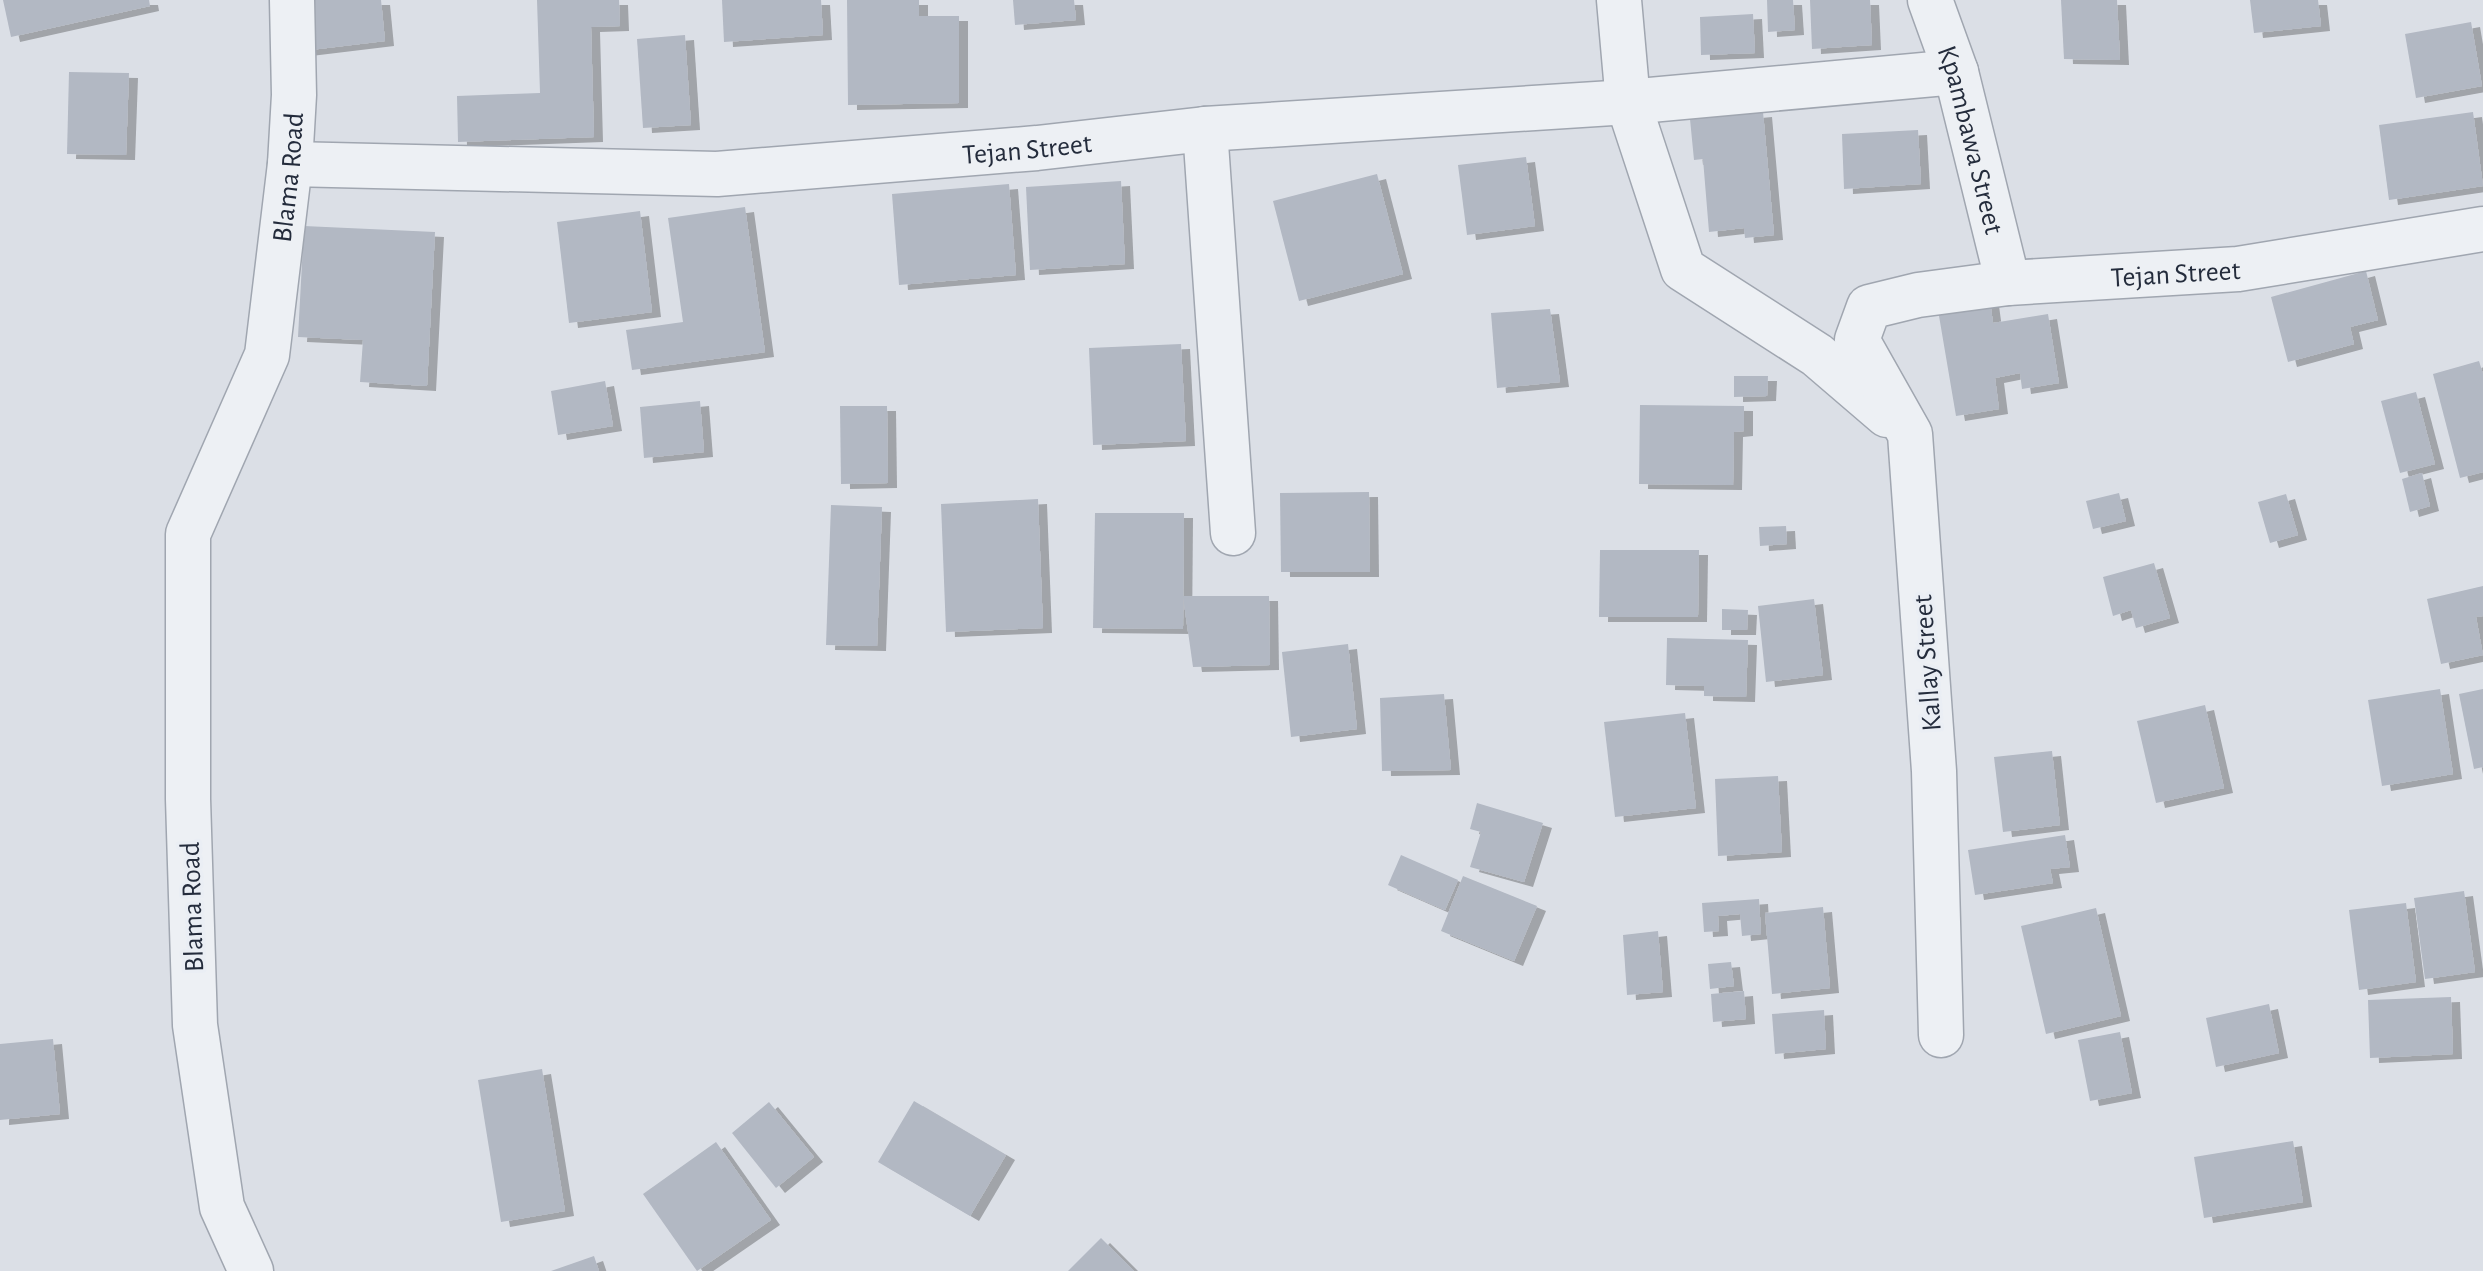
<svg xmlns="http://www.w3.org/2000/svg" width="2483" height="1271" viewBox="0 0 2483 1271" font-family="'Alegreya Sans',sans-serif">
	<style>
		.building { fill: #b2b8c3; filter: url(#shadow) }
		.lines { fill: none; stroke-linecap: round; stroke-linejoin: round }
		.minor-casing { stroke: #a0a6b0; stroke-width: 47 }
		.minor { stroke: #edf0f4; stroke-width: 44 }
		.labels { text-anchor: middle; stroke-width: 7; stroke-linejoin: round; paint-order: stroke }
		.street-label { font-size: 28px; fill: #242c3c; stroke: #eaeef4 }
	</style>
	<defs>
		<filter id="shadow"><feDropShadow dx="9" dy="5" stdDeviation="0" flood-color="#0004"/></filter>
	</defs>
	<rect width="100%" height="100%" fill="#dbdfe6"/>
	<g class="building">
		<path d="M3 0H149L150 6 11 37Z"/>
		<path d="M288 0H381L385 41 294 52Z"/>
		<path d="M537 0H619L620 26 591 27 594 137 458 142 457 96 540 93Z"/>
		<path d="M722 0H821L823 35 724 42Z"/>
		<path d="M847 0H919V16H959V103L848 105Z"/>
		<path d="M1013 0H1074L1076 20 1015 25Z"/>
		<path d="M1767 0H1793L1795 30 1768 32Z"/>
		<path d="M1810 0H1870L1872 45 1812 49Z"/>
		<path d="M2061 0H2117L2120 60 2064 59Z"/>
		<path d="M2250 0H2318L2321 26 2254 33Z"/>
		<path d="M1753 14 1755 53 1701 55 1700 17Z"/>
		<path d="M2471 22 2482 86 2416 98 2405 34Z"/>
		<path d="M685 35 691 125 643 128 637 39Z"/>
		<path d="M69 72 129 73 126 155 67 154Z"/>
		<path d="M1763 112 1774 235 1745 238 1744 228 1709 232 1703 159 1694 160 1690 119Z"/>
		<path d="M2473 112 2483 186 2389 200 2379 125Z"/>
		<path d="M1918 130 1921 184 1844 189 1842 134Z"/>
		<path d="M1526 157 1535 226 1467 235 1458 165Z"/>
		<path d="M1377 174 1403 274 1299 301 1273 201Z"/>
		<path d="M1121 181 1125 264 1030 270 1026 187Z"/>
		<path d="M1009 184 1016 275 899 285 892 194Z"/>
		<path d="M745 207 765 352 632 370 626 330 683 322 668 218Z"/>
		<path d="M640 211 652 312 569 323 557 222Z"/>
		<path d="M304 226 435 232 427 386 360 382 363 340 298 337Z"/>
		<path d="M2366 271 2378 320 2350 327 2354 344 2288 362 2271 297Z"/>
		<path d="M1990 301 1993 323 2048 314 2059 383 2022 389 2020 373 1995 378 1999 409 1956 416 1938 310Z"/>
		<path d="M1550 309 1560 382 1497 388 1491 313Z"/>
		<path d="M1181 344 1186 441 1093 445 1089 348Z"/>
		<path d="M2479 361 2483 374V472L2460 478 2433 374Z"/>
		<path d="M1734 376H1768L1767 396 1734 397Z"/>
		<path d="M605 381 613 426 558 435 551 391Z"/>
		<path d="M2416 392 2435 464 2400 473 2381 401Z"/>
		<path d="M700 401 704 452 644 458 640 407Z"/>
		<path d="M1640 405 1744 406V431L1734 432 1733 485 1639 484Z"/>
		<path d="M840 406H887L888 483 841 484Z"/>
		<path d="M2422 473 2430 506 2410 512 2402 479Z"/>
		<path d="M1369 492 1370 572H1281L1280 493Z"/>
		<path d="M2119 493 2126 521 2093 529 2086 501Z"/>
		<path d="M2286 494 2298 535 2270 543 2258 502Z"/>
		<path d="M1038 499 1043 628 946 632 941 504Z"/>
		<path d="M831 505 882 507 877 646 826 645Z"/>
		<path d="M1095 513H1184L1183 629 1093 628Z"/>
		<path d="M1786 526 1787 544 1760 546 1759 527Z"/>
		<path d="M1600 550H1699L1698 617H1599Z"/>
		<path d="M2154 563 2170 618 2136 628 2131 610 2113 616 2103 577Z"/>
		<path d="M2483 586V616L2476 617 2483 655 2441 664 2427 599Z"/>
		<path d="M1183 596H1269L1270 665 1193 667Z"/>
		<path d="M1814 599 1823 675 1766 682 1758 606Z"/>
		<path d="M1722 609 1748 610 1747 630H1722Z"/>
		<path d="M1667 638 1748 640 1746 697 1704 696V686L1666 685Z"/>
		<path d="M1348 644 1357 729 1291 737 1282 652Z"/>
		<path d="M2440 689 2453 774 2382 786 2368 700Z"/>
		<path d="M2483 689V767L2474 769 2459 694Z"/>
		<path d="M1444 694 1451 770 1382 771 1380 698Z"/>
		<path d="M2205 705 2224 788 2156 803 2137 721Z"/>
		<path d="M1685 713 1696 808 1615 817 1604 722Z"/>
		<path d="M2052 751 2060 825 2003 832 1994 757Z"/>
		<path d="M1778 776 1782 852 1718 856 1715 779Z"/>
		<path d="M1477 803 1543 823 1524 882 1470 867 1481 832 1470 829Z"/>
		<path d="M2065 835 2070 867 2050 869 2053 883 1975 895 1968 850Z"/>
		<path d="M1401 855 1458 880 1445 910 1388 885Z"/>
		<path d="M1463 876 1537 906 1514 961 1441 931Z"/>
		<path d="M2464 891 2475 972 2425 979 2414 898Z"/>
		<path d="M1759 899 1761 934 1742 936 1740 914 1718 916 1719 931 1704 932 1702 903Z"/>
		<path d="M2406 903 2416 982 2359 990 2349 910Z"/>
		<path d="M1823 907 1830 988 1772 994 1765 913Z"/>
		<path d="M2096 908 2121 1016 2046 1034 2021 926Z"/>
		<path d="M1658 931 1663 992 1627 995 1623 935Z"/>
		<path d="M1731 962 1734 986 1710 989 1708 964Z"/>
		<path d="M1744 991 1746 1019 1713 1022 1711 994Z"/>
		<path d="M2451 997 2453 1054 2370 1058 2368 1000Z"/>
		<path d="M2269 1004 2279 1053 2216 1067 2206 1018Z"/>
		<path d="M1824 1010 1826 1049 1775 1054 1772 1014Z"/>
		<path d="M2120 1032 2132 1093 2090 1101 2078 1040Z"/>
		<path d="M53 1039 60 1114 0 1120V1044Z"/>
		<path d="M542 1069 565 1211 501 1222 478 1080Z"/>
		<path d="M914 1101 1006 1155 970 1216 878 1162Z"/>
		<path d="M769 1102 814 1157 776 1188 732 1133Z"/>
		<path d="M2293 1141 2303 1202 2204 1218 2194 1157Z"/>
		<path d="M716 1142 771 1220 697 1271 643 1194Z"/>
		<path d="M1101 1238 1134 1271H1068Z"/>
		<path d="M594 1256 599 1271H551Z"/>
	</g>
	<g class="lines">
		<g class="minor-casing">
			<g id="minor">
				<path d="M1619 0 1628 102 1683 269 1817 355 1887 415"/>
				<path id="s1" d="M1930 0 1956 72 2008 283"/>
				<path d="M1205 129 1233 533"/>
				<path id="s2" d="M290 164 717 174 1037 148 1205 129 1628 102 1956 72"/>
				<path id="s3" d="M1941 1035 1934 771 1910 434 1857 340 1869 307 1918 295 2008 283 2238 269 2483 229"/>
				<path id="s4" d="M251 1271 222 1207 195 1025 188 799V534L267 355 290 164 294 95 292 0"/>
			</g>
		</g>
		<use href="#minor" class="minor"/>
	</g>
	<g class="labels">
		<g class="street-label">
			<text dy="10" stroke="none"><textPath href="#s1" startOffset="146">Kpambawa Street</textPath></text>
			<text dy="10" stroke="none"><textPath href="#s2" startOffset="738">Tejan Street</textPath></text>
			<text dy="10" stroke="none"><textPath href="#s4" startOffset="1120">Blama Road</textPath></text>
			<text dy="10" stroke="none"><textPath href="#s3" startOffset="1054">Tejan Street</textPath></text>
			<text transform="translate(1926 663) rotate(-94)" y="10">Kallay Street</text>
			<text transform="translate(191 907) rotate(-92)" y="10">Blama Road</text>
		</g>
	</g>
</svg>
